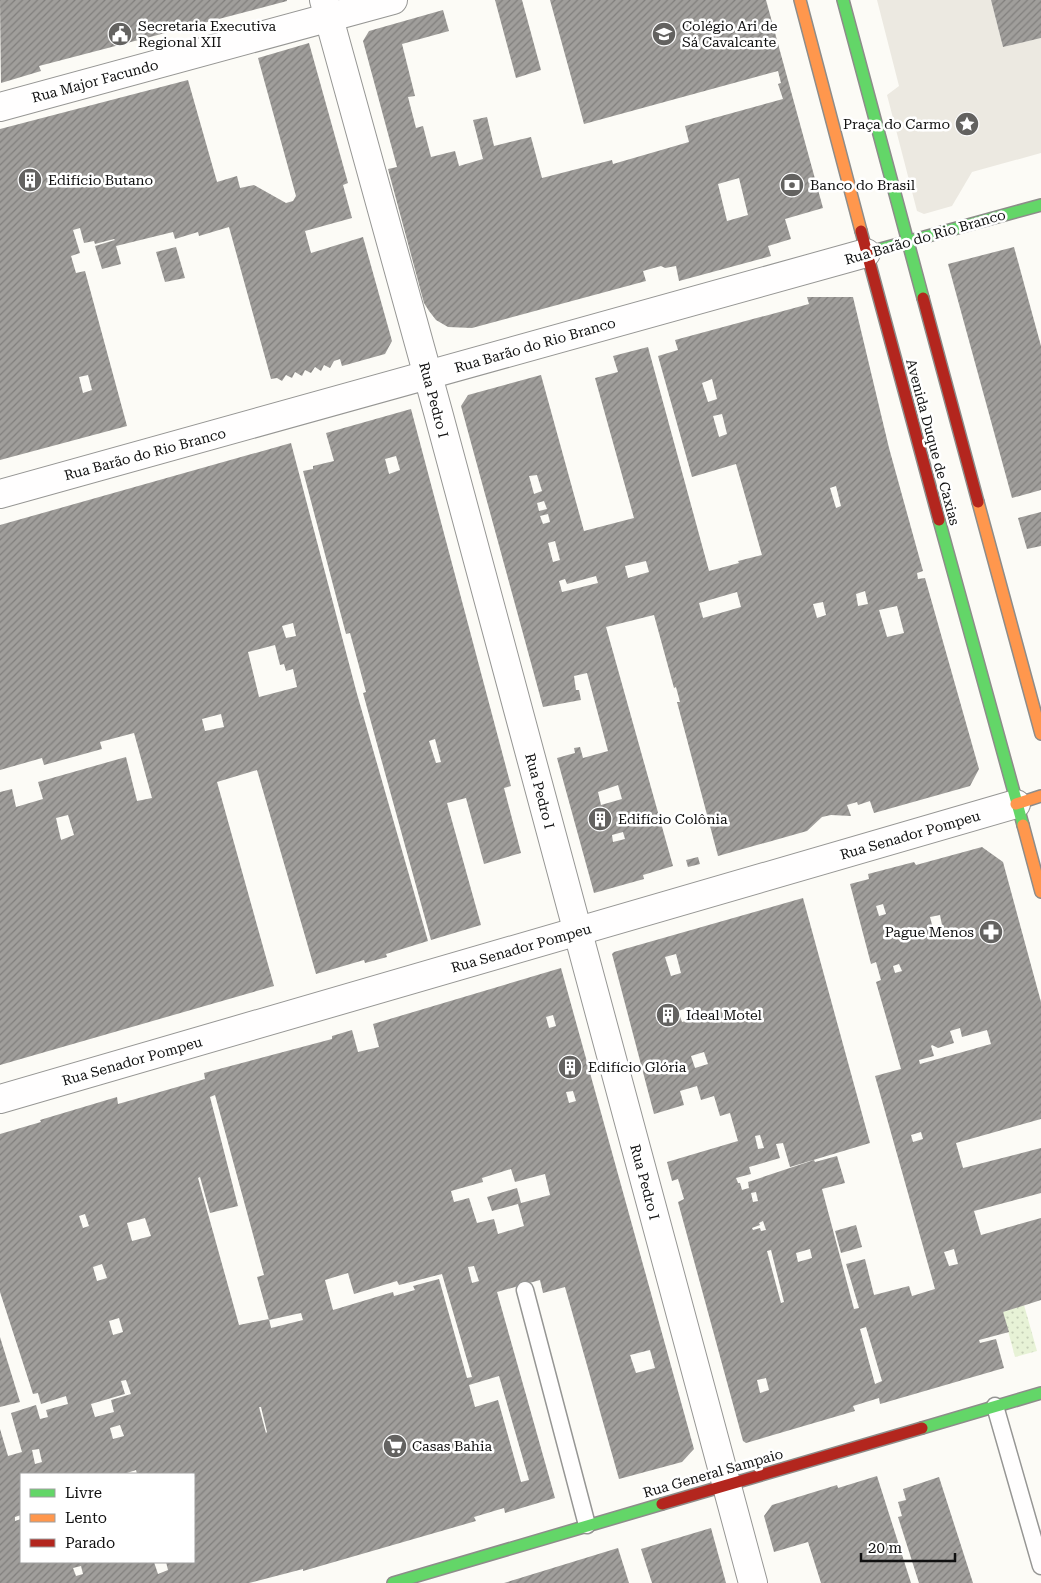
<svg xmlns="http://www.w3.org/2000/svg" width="1041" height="1583" viewBox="0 0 1041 1583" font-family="'Roboto Serif',serif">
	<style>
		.grass { fill: url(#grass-dots) }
		.plaza { fill: #ece9e1 }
		.building { fill: url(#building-hatch); fill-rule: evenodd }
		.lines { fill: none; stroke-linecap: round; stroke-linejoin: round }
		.lane-casing { stroke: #969694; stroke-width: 19 }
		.street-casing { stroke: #969694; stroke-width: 30 }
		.fast-casing { stroke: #8d8c8a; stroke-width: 14 }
		.slow-casing { stroke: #8d8c8a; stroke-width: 14 }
		.jam-casing { stroke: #8d8c8a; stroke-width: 14 }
		.lane { stroke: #fffefe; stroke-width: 16 }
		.street { stroke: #fffefe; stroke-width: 28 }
		.fast { stroke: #63d668; stroke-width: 11 }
		.slow { stroke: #ff974d; stroke-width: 11 }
		.jam { stroke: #b3261e; stroke-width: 11 }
		.labels { text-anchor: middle; stroke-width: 5; stroke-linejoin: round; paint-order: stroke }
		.poi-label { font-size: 14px; fill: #101010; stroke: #fff; text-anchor: start }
		.street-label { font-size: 14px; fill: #101010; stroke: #fff }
	</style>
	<defs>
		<pattern id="grass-dots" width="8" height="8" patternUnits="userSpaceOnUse" patternTransform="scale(1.25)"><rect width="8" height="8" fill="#e7f2d6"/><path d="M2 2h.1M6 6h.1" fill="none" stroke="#c5ceb7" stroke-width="1.8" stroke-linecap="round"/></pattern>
		<pattern id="building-hatch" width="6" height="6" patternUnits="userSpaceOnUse" patternTransform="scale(1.25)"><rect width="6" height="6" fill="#a09e9b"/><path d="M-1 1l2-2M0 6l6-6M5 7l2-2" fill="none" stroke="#817f7d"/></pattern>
	</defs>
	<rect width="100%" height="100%" fill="#fcfbf6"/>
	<path class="grass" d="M1024 1305 1037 1351 1015 1357 1003 1312Z"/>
	<path class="plaza" d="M877 0H991L1003 47 1041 38V153L972 172 952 206 924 214 917 211 887 95 899 86Z"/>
	<g class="building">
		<path d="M0 0H287V1L39 66 41 71 1 83Z"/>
		<path d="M495 0H522L541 70 516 78Z"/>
		<path d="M550 0H766L823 208 785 219 791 239 768 246 771 256 679 281 676 266 665 268 661 266 643 271 646 281 472 328 448 327 436 320 429 311 424 303 388 169 397 167 363 41 369 31 443 10 449 31 402 44 415 96 408 97 416 128 423 126 431 157 455 151 459 166 483 159 473 120 487 117 494 146 531 137 542 178 612 160 613 164 689 142 685 126 783 99 778 84 781 83 778 71 584 124ZM739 178 748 215 727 221 718 184Z"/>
		<path d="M991 0H1041V38L1003 47Z"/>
		<path d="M309 43 348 183 343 185 352 218 305 231 311 253 363 237 392 341 385 354 342 366 340 359 334 361 330 368 324 365 321 371 315 367 311 373 305 370 302 376 295 372 292 378 286 375 282 381 277 378 271 379 229 227 199 236 198 232 175 239 173 232 116 246 121 264 102 269 95 246 115 240 114 239 95 244 94 241 84 243 80 228 73 230 80 253 71 256 76 273 85 271 127 426 0 460V129L188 80 217 182 237 176 240 188 254 185 286 203 293 201 296 196 258 58ZM88 375 92 390 83 393 79 377Z"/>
		<path d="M176 247 185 278 165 282 156 252Z"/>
		<path d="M1014 247 1041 346V490L1012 498 948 264Z"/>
		<path d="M807 297H853L889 448 923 571 917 573 918 579 925 578 979 769 970 786 874 813 870 801 858 805 857 802 847 805 851 816 831 815 822 817 807 831 718 856 677 702H680L676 687 674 688 654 615 606 627 673 866 643 875 644 879 594 893 557 758 575 753 574 748 580 747 583 758 608 751 587 673 574 676 576 690H579L581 700 543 707 461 406 468 395 541 375 584 531 634 518 595 378 618 372 613 356 648 347 709 571 739 563 738 561 762 555 736 464 692 477 658 356 678 350 675 340 809 304ZM712 379 717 399 708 402 702 383ZM722 414 727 434 719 437 713 416ZM537 475 542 491 534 494 529 476ZM836 486 841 506 836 508 830 488ZM544 501 547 509 539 511 537 503ZM548 514 550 522 543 524 540 516ZM555 541 560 560 553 562 548 543ZM646 561 649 572 628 578 625 566ZM596 576 598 583 562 592 559 581 565 579 567 584ZM865 591 868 604 858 606 856 594ZM737 592 741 607 703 618 699 603ZM823 602 826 615 817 618 813 604ZM897 606 904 633 887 637 879 610ZM618 785 622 799 601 805 598 792ZM623 832 625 839 613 842 612 835Z"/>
		<path d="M411 409 511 786 504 788 521 853 484 864 466 798 447 803 481 925 431 940 363 693 366 692 350 633 346 634 303 471 313 469V466L334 461 326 433ZM396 456 400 470 389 474 385 459ZM435 739 441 762 436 763 429 741Z"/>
		<path d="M291 443 357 694 428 941 386 954 387 957 365 963 364 960 316 974 257 770 217 782 274 986 0 1065V792L12 789 16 807 43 799 38 782 126 757 137 801 152 798 134 733 100 742 102 749 44 765 42 758 0 770V525ZM293 623 296 636 286 638 282 626ZM275 645 280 665 284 664 286 671 293 669 297 687 259 697 248 652ZM221 714 224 727 205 731 202 719ZM68 815 74 835 61 840 56 818Z"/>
		<path d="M1041 512V546L1027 549 1018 518Z"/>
		<path d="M982 847 1003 862 1041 1002V1119L956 1143 963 1168 1041 1148V1193L974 1211 981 1235 1041 1218V1300L1003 1312 1009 1332 979 1340 980 1343 996 1339 1004 1368 880 1404 879 1398 853 1406 855 1411 746 1443 743 1441 678 1202 684 1199 678 1179 672 1181 667 1162 738 1141 730 1113 720 1116 714 1096 701 1100 697 1086 680 1091 684 1105 654 1114 612 954 614 952 803 898 870 1143 790 1167 783 1143 776 1144 780 1158 749 1167 751 1174 736 1178 738 1183H740L742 1190 749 1188 748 1182 814 1160 815 1162 837 1156 845 1183 822 1189 854 1309 859 1308 846 1264 865 1259 874 1295 909 1286 912 1296 935 1289 875 1076 901 1069 876 982 881 980 876 962 871 964 850 884 869 879 868 874 914 862 916 865ZM883 904 886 914 879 916 876 906ZM940 915 942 925 933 928 930 917ZM676 954 681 973 671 976 665 957ZM899 964 902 971 895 973 893 966ZM690 1007 694 1019 682 1022 678 1011ZM960 1028 962 1037 987 1030 991 1044 920 1064 919 1060 934 1056 931 1046 932 1045 938 1048 954 1043 950 1031ZM704 1052 708 1064 695 1068 691 1056ZM921 1132 923 1139 913 1142 911 1135ZM760 1135 764 1148 758 1149 755 1136ZM756 1192 758 1201 753 1202 751 1193ZM763 1221 766 1230 761 1231 760 1228 753 1230 752 1228 760 1225 759 1223ZM810 1249 812 1258 798 1262 796 1253ZM954 1249 958 1264 949 1266 944 1252ZM771 1250 784 1302 781 1303 767 1251ZM866 1327 882 1381 875 1384 860 1329ZM766 1378 769 1390 760 1393 757 1380Z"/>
		<path d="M698 857 700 864 688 867 686 860Z"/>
		<path d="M561 968 694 1449 682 1462 619 1479 565 1287 543 1293 540 1280 497 1292 555 1498 505 1513 504 1508 474 1517 476 1521 303 1571V1569L249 1583H0V1429L8 1456 22 1452 11 1413 36 1405 40 1419 48 1417 46 1410 68 1404 66 1396 41 1404 38 1393 33 1394 0 1292V1134L41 1122 40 1120 117 1097 118 1104 205 1079 204 1073 332 1039V1036L352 1030 358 1052 379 1047 373 1024ZM553 1015 556 1026 549 1028 546 1017ZM573 1091 576 1101 569 1103 566 1092ZM215 1095 264 1275 257 1277 269 1320 301 1313 303 1320 271 1328 269 1319 239 1325 198 1178 200 1177 210 1213 238 1206 210 1097ZM511 1169 515 1182 545 1174 550 1195 521 1203 517 1188 487 1197 492 1211 518 1204 524 1226 498 1234 494 1219 477 1223 469 1198 454 1202 451 1191 483 1182 482 1178ZM85 1214 89 1226 83 1228 79 1216ZM145 1218 151 1236 132 1241 127 1223ZM102 1264 107 1278 97 1281 93 1267ZM474 1266 479 1281 472 1283 468 1267ZM348 1273 354 1294 397 1281 399 1285 442 1274 472 1377 467 1378 439 1279 413 1286 415 1290 394 1296 393 1292 333 1310 325 1280ZM119 1318 123 1332 113 1335 109 1321ZM650 1350 655 1368 636 1373 630 1355ZM499 1376 529 1480 521 1482 498 1400 475 1407 469 1385ZM126 1380 131 1394 111 1400 114 1412 95 1417 91 1404 125 1394 121 1381ZM259 1407H261L267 1432 266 1433ZM120 1425 124 1436 113 1439 110 1428ZM39 1449 42 1462 35 1464 32 1450ZM136 1470 137 1474H194V1562H166L168 1570 158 1574 154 1562H21V1519L15 1521V1517L21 1515V1474H124ZM81 1566 83 1574 76 1576 73 1568Z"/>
		<path d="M856 1225 862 1247 841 1253 835 1231Z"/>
		<path d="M0 1337 20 1402 0 1407Z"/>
		<path d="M877 1476 911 1583H821L808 1542 774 1552 764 1516 772 1505 837 1485 838 1488Z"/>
		<path d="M939 1477 973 1583H919L898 1517 902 1516 898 1502 906 1500 903 1489Z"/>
		<path d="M711 1528 726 1583H652L641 1549Z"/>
		<path d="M618 1548 629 1583H504Z"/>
	</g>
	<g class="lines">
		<g class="lane-casing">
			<g id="lane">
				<path d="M525 1290 587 1525"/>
				<path d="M995 1406 1041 1566"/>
			</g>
		</g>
		<g class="street-casing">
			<g id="street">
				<path d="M324 0 438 412 753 1583"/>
				<path d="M0 107 393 0"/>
				<path d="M0 494 866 253"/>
				<path d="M0 1099 1016 804"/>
			</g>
		</g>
		<g class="fast-casing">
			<g id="fast">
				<path d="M843 0 923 298"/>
				<path d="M866 253 1041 205"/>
				<path d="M939 520 1023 825"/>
				<path d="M922 1428 1041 1393"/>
				<path d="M393 1583 662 1504"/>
			</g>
		</g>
		<g class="slow-casing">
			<g id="slow">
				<path d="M800 0 861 231"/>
				<path d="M978 502 1041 734"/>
				<path d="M1016 804 1041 796"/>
				<path d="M1023 825 1041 892"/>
			</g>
		</g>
		<g class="jam-casing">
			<g id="jam">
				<path d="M861 231 939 520"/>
				<path d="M923 298 978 502"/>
				<path d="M662 1504 922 1428"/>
			</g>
		</g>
		<use href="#lane" class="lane"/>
		<use href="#street" class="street"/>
		<use href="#fast" class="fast"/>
		<use href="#slow" class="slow"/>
		<use href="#jam" class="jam"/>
	</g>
	<defs>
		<g id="civic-disc" transform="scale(1.25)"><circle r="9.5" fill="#636260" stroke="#fff"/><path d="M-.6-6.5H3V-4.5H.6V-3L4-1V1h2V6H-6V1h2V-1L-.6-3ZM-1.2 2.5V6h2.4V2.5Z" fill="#fff"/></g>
		<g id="school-disc" transform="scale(1.25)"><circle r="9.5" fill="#636260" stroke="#fff"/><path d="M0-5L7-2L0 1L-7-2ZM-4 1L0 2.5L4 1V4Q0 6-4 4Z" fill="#fff"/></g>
		<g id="sight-disc" transform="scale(1.25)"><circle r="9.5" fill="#636260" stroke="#fff"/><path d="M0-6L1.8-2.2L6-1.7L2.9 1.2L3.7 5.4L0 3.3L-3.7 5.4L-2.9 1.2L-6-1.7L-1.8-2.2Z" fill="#fff"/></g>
		<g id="building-disc" transform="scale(1.25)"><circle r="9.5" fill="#636260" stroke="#fff"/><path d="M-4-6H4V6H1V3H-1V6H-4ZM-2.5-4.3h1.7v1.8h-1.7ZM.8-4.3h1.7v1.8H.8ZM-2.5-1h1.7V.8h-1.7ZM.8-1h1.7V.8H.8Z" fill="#fff"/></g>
		<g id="bank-disc" transform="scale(1.25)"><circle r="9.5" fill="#636260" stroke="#fff"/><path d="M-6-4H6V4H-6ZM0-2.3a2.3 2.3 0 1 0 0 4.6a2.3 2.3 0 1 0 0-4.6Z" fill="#fff"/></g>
		<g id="pharmacy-disc" transform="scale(1.25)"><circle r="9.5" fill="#636260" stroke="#fff"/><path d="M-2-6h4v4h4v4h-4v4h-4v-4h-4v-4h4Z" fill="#fff"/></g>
		<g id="supermarket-disc" transform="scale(1.25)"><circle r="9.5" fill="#636260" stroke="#fff"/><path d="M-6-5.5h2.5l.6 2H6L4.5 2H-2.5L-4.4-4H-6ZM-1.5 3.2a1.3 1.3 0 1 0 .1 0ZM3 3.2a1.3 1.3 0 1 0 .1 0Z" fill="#fff"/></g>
	</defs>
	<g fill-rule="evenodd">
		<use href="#civic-disc" x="120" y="34"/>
		<use href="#school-disc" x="664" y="34"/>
		<use href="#sight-disc" x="967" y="124"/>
		<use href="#building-disc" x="30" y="180"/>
		<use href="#bank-disc" x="792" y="185"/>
		<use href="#building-disc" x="600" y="819"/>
		<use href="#pharmacy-disc" x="991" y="932"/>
		<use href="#building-disc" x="668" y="1015"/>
		<use href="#building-disc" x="570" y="1067"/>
		<use href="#supermarket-disc" x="395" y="1446"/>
	</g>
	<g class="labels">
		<g class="poi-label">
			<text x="138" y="31">Secretaria Executiva<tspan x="138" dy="16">Regional XII</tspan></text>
			<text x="682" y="31">Colégio Ari de<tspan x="682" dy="16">Sá Cavalcante</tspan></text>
			<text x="950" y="129" text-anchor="end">Praça do Carmo</text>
			<text x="48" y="185">Edifício Butano</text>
			<text x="810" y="190">Banco do Brasil</text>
			<text x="618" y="824">Edifício Colônia</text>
			<text x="974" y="937" text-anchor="end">Pague Menos</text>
			<text x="686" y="1020">Ideal Motel</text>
			<text x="588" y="1072">Edifício Glória</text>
			<text x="412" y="1451">Casas Bahia</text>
		</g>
		<g class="street-label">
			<text transform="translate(95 81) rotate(-15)" y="5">Rua Major Facundo</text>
			<text transform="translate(925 237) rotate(-16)" y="5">Rua Barão do Rio Branco</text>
			<text transform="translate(535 345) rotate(-16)" y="5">Rua Barão do Rio Branco</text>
			<text transform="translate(434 400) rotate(75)" y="5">Rua Pedro I</text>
			<text transform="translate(933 442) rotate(75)" y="5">Avenida Duque de Caxias</text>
			<text transform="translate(145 454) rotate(-15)" y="5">Rua Barão do Rio Branco</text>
			<text transform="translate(540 791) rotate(75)" y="5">Rua Pedro I</text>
			<text transform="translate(910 835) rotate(-16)" y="5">Rua Senador Pompeu</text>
			<text transform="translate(521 948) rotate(-16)" y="5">Rua Senador Pompeu</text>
			<text transform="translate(132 1061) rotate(-16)" y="5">Rua Senador Pompeu</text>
			<text transform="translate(645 1182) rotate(75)" y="5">Rua Pedro I</text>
			<text transform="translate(713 1473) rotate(-16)" y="5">Rua General Sampaio</text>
		</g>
	</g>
	<rect x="20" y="1473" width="175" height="90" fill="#ffffff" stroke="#9f9f9f"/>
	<rect x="30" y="1489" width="25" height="8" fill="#63d668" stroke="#9f9f9f"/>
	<text x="65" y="1498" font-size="15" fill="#101010">Livre</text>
	<rect x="30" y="1514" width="25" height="8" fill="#ff974d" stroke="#9f9f9f"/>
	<text x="65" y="1523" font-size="15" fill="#101010">Lento</text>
	<rect x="30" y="1539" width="25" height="8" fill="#b3261e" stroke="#9f9f9f"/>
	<text x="65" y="1548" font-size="15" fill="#101010">Parado</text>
	<path d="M861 1553v8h94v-8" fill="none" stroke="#101010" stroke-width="2.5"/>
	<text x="868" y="1553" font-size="15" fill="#101010" stroke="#ffffff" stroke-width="4" paint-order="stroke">20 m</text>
</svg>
